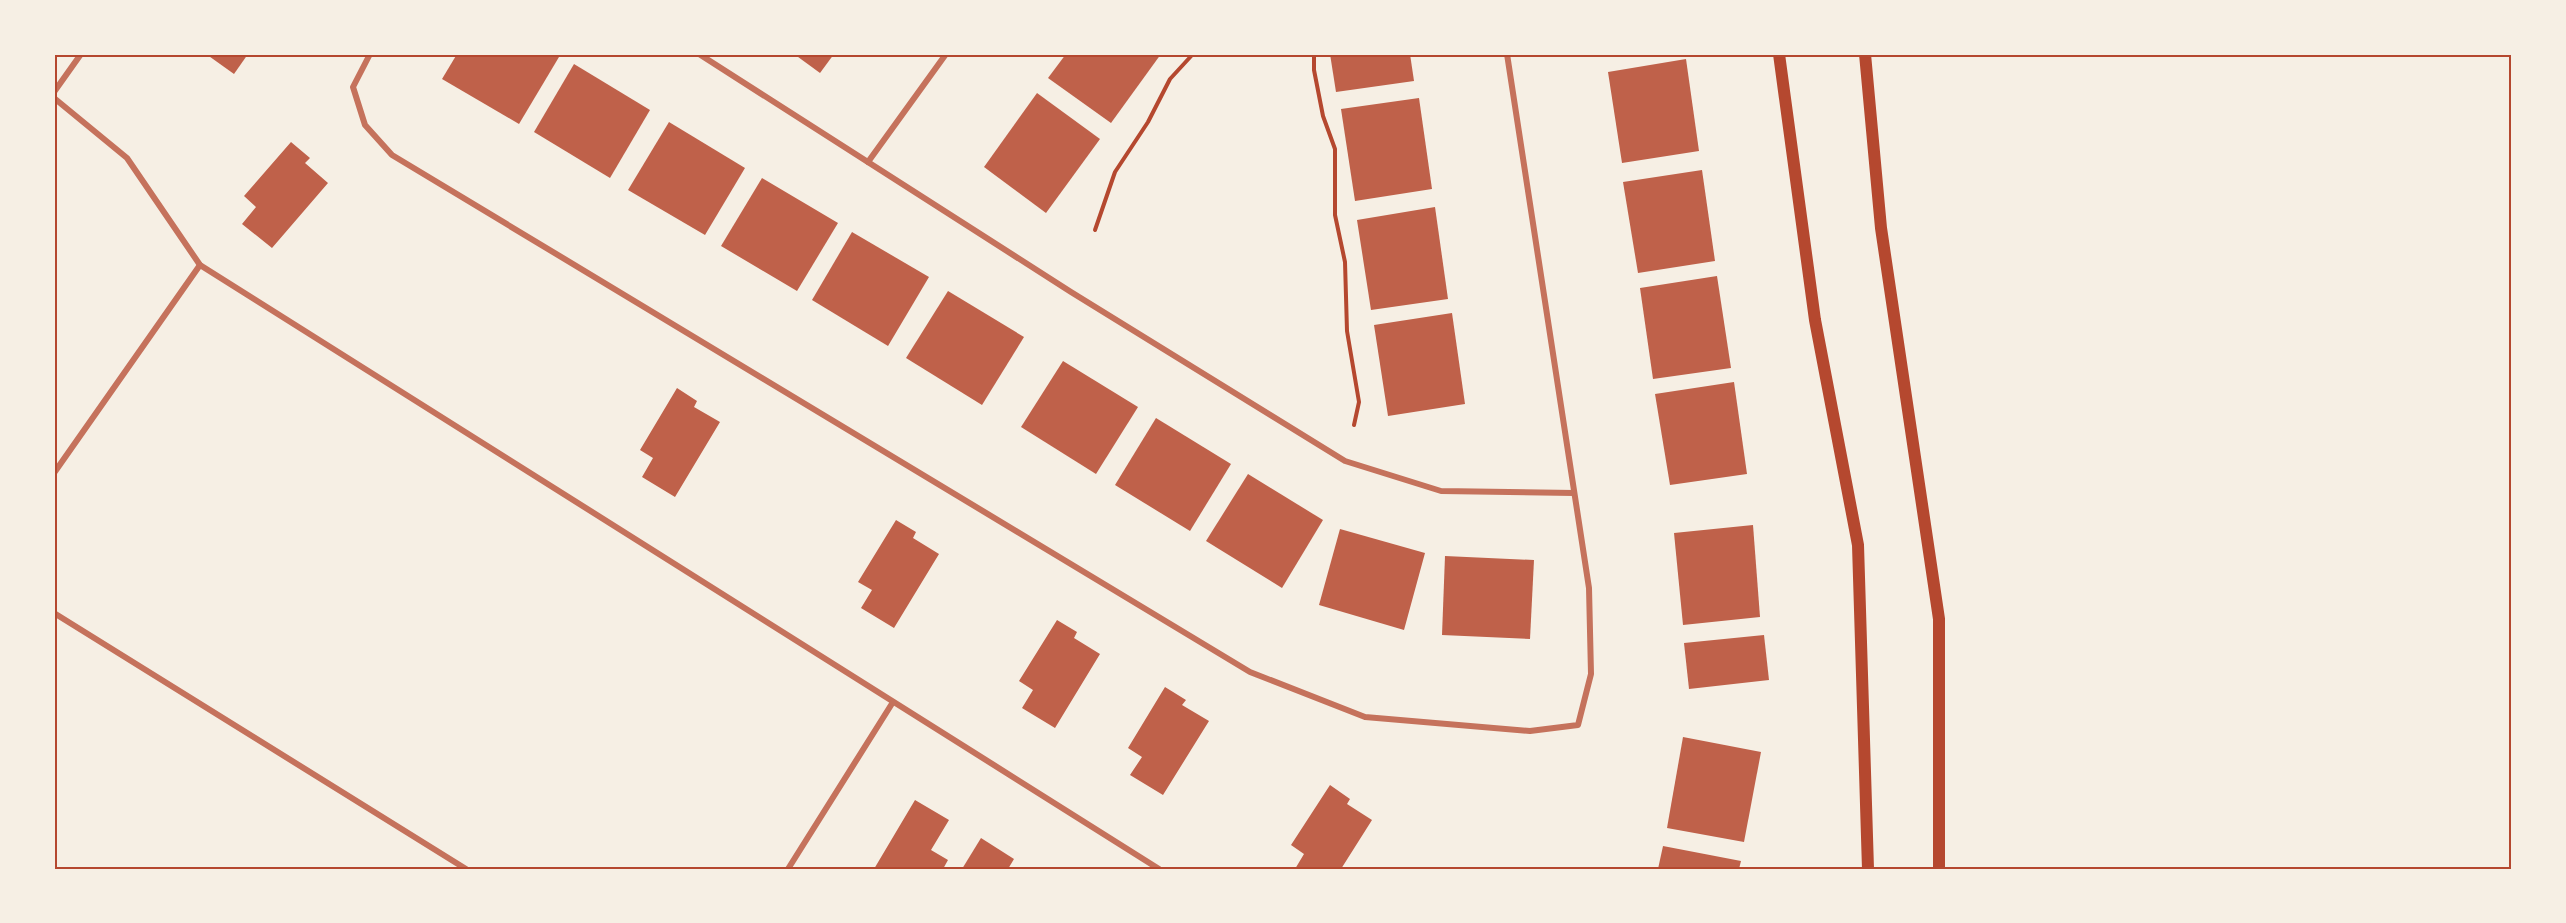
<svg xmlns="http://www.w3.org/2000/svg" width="2566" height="923" viewBox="0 0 2566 923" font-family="'Space Grotesk',sans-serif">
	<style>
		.building { fill: #bf614a }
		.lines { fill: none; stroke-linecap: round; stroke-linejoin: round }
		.path { stroke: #b5482f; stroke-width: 4 }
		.minor { stroke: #c5725c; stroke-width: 6 }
		.secondary { stroke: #b5482f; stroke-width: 12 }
		.neatline { fill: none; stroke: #b5482f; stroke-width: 2 }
	</style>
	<rect width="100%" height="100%" fill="#f6efe4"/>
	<g class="building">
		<path d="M206 54H248L234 74Z"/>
		<path d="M457 54H555L559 57 519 124 442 79Z"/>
		<path d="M794 54H834L820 73Z"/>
		<path d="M1066 54H1161L1111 123 1048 78Z"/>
		<path d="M1330 54H1410L1414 81 1336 92Z"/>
		<path d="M1686 59 1699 151 1622 163 1608 72Z"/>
		<path d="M574 64 650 110 610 178 534 132Z"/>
		<path d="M1037 93 1100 139 1046 213 984 167Z"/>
		<path d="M1419 98 1432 189 1355 201 1341 109Z"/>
		<path d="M669 122 745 168 705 235 628 190Z"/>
		<path d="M291 142 310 158 305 163 328 183 272 248 242 224 256 207 244 196Z"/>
		<path d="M1702 170 1715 261 1638 273 1623 182Z"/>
		<path d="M762 178 838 223 797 291 721 246Z"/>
		<path d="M1435 207 1448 299 1371 310 1357 220Z"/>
		<path d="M852 232 929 277 888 346 812 300Z"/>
		<path d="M1717 276 1731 368 1653 379 1640 288Z"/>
		<path d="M948 291 1024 337 982 405 906 358Z"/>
		<path d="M1452 313 1465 404 1388 416 1374 325Z"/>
		<path d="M1063 361 1138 407 1096 474 1021 427Z"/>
		<path d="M1734 382 1747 474 1670 485 1655 394Z"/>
		<path d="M677 388 697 401 694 407 720 422 675 497 642 477 653 458 640 450Z"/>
		<path d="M1156 418 1231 464 1190 531 1115 485Z"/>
		<path d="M1248 474 1323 520 1282 588 1206 541Z"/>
		<path d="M896 520 916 532 913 538 939 554 894 628 861 608 872 590 858 582Z"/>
		<path d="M1753 525 1760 617 1683 625 1674 533Z"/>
		<path d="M1340 529 1425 553 1404 630 1319 605Z"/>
		<path d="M1445 556 1534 560 1530 639 1442 635Z"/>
		<path d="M1057 620 1077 632 1074 638 1100 654 1055 728 1022 708 1033 690 1019 681Z"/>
		<path d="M1764 635 1769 680 1689 689 1684 643Z"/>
		<path d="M1165 687 1186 700 1182 705 1209 721 1163 795 1130 775 1142 757 1128 748Z"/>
		<path d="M1683 737 1761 752 1744 842 1667 828Z"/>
		<path d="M1330 785 1350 799 1347 804 1372 820 1341 869H1295L1304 854 1291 845Z"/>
		<path d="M915 800 949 820 931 850 948 860 943 869H874Z"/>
		<path d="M981 838 1014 859 1008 869H962Z"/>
		<path d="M1663 846 1741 861 1739 869H1658Z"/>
	</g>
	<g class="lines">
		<g class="path">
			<path d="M1314 54V70L1323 116 1335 149V215L1345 262 1347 331 1359 402 1354 425"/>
			<path d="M1095 230 1115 172 1148 122 1170 79 1193 54"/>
		</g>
		<g class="minor">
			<path d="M370 54 353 87 365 125 392 155 1250 672 1365 717 1530 731 1578 725 1591 674 1589 588 1507 54"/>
			<path d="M699 54 1071 292 1345 461 1441 491 1574 493"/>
			<path d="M54 92 81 54"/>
			<path d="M54 98 127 158 200 265 1159 869"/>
			<path d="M868 162 946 54"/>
			<path d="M54 473 200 265"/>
			<path d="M54 613 466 869"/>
			<path d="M788 869 893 702"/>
		</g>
		<g class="secondary">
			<path d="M1779 54 1815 320 1858 545 1868 869"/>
			<path d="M1865 54 1881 228 1939 619V869"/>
		</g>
	</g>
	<rect width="2566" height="923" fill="none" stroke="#f6efe4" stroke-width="111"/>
	<rect x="56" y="56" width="2454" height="812" class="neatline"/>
</svg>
